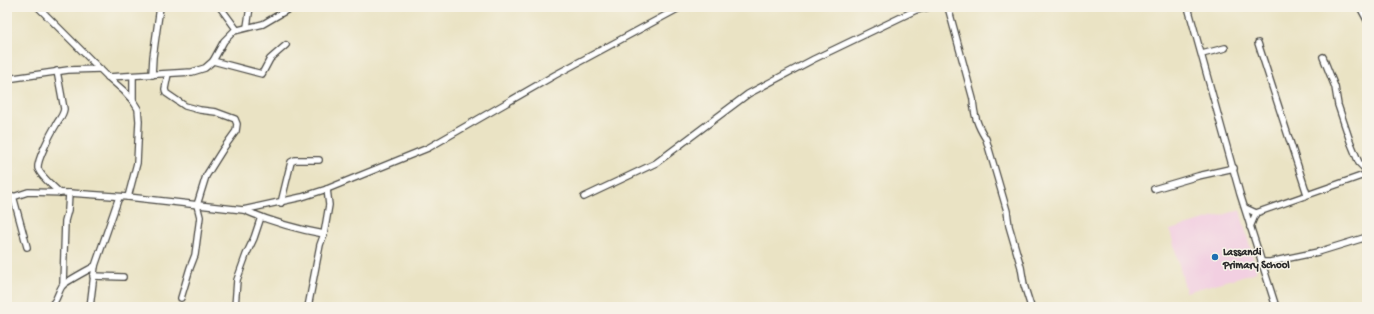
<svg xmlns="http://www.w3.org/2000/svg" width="1374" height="314" viewBox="0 0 1374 314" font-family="'Gochi Hand',sans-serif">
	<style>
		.built { fill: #f2cfe1 }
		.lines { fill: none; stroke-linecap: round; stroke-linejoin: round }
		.minor-casing { stroke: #484742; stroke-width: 8 }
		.minor { stroke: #fff; stroke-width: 5.5 }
		.poi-dot { fill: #1f6fb2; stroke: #f7f3e8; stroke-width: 1.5 }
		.labels { text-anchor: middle; stroke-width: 3; stroke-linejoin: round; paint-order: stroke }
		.poi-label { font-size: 11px; font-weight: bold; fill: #2b2b2b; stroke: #f7f3e8; text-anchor: start }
	</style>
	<rect width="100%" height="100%" fill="#f7f3e8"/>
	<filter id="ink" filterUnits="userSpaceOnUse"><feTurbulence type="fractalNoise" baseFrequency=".025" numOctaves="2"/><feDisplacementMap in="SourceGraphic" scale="8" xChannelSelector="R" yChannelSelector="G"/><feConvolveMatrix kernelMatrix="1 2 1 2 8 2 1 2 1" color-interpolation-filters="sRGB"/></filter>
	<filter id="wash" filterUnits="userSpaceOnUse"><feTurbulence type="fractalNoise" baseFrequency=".012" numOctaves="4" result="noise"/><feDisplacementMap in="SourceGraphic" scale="16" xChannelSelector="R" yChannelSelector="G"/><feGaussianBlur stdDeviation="0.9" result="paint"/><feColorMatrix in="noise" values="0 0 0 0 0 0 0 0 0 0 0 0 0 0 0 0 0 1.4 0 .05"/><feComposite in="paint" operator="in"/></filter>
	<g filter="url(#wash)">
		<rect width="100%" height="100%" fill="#eae3c4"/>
		<path class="built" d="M1240 210 1257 272 1186 292 1170 230Z"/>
	</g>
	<g filter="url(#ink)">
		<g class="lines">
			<g class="minor-casing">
				<g id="minor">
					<path d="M38 7 108 77 124 91 133 101 138 109 139 121 137 163 128 197"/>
					<path d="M220 7 237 30"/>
					<path d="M948 7 973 99C974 115 977 125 986 139L1007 211 1009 226 1021 267 1024 285 1031 307"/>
					<path d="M1188 7 1240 194 1276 307"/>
					<path d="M1360 7 1367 20"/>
					<path d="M247 27 250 7"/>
					<path d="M1258 43 1307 194"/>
					<path d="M1202 54 1225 48"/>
					<path d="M1323 57 1335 87 1338 105 1350 141 1359 163 1367 171"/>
					<path d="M213 61 262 74 270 59 286 45"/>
					<path d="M57 71 64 109C63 116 59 119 56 125 51 133 37 160 38 168 40 176 54 187 60 193"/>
					<path d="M168 74 165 89 166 93 185 106 200 110 216 112 235 119 237 124 236 131 223 149 206 176 197 205 200 217 195 255 190 268 181 298"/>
					<path d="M152 75 153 57 160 7"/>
					<path d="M108 77 192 72 205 68 213 61 224 41 234 31 263 24 292 7"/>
					<path d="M7 79 68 70 100 69"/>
					<path d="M133 101V76"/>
					<path d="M1154 189 1198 176 1234 168"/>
					<path d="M13 196 27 247"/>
					<path d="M584 197 656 163 748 94 814 59 916 10 929 7"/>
					<path d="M7 199 28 192 69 193 128 197 243 210 302 197 327 189 428 148 555 75 681 7"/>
					<path d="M281 203 291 162 295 160H319"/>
					<path d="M1245 208 1256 213 1367 174"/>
					<path d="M244 210C269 221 296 229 324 234L320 245 308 307"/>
					<path d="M1250 227 1256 213"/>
					<path d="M324 234 329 205 327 189"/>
					<path d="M1261 262H1270L1318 252 1367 237"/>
					<path d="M93 276 123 277"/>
					<path d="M63 285 65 221 68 210 69 193"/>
					<path d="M48 307C57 303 57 294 62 286 65 282 88 270 95 266"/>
					<path d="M90 307 95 266 119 197"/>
					<path d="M235 307 237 280 246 255 254 238 261 217"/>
				</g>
			</g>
			<use href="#minor" class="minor"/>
		</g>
	</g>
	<circle class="poi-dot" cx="1215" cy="257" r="4"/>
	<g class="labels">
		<g class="poi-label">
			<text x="1223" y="255">Lassandi<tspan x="1223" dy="13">Primary School</tspan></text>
		</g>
	</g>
	<rect width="1374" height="314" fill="none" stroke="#f7f3e8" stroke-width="24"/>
</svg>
